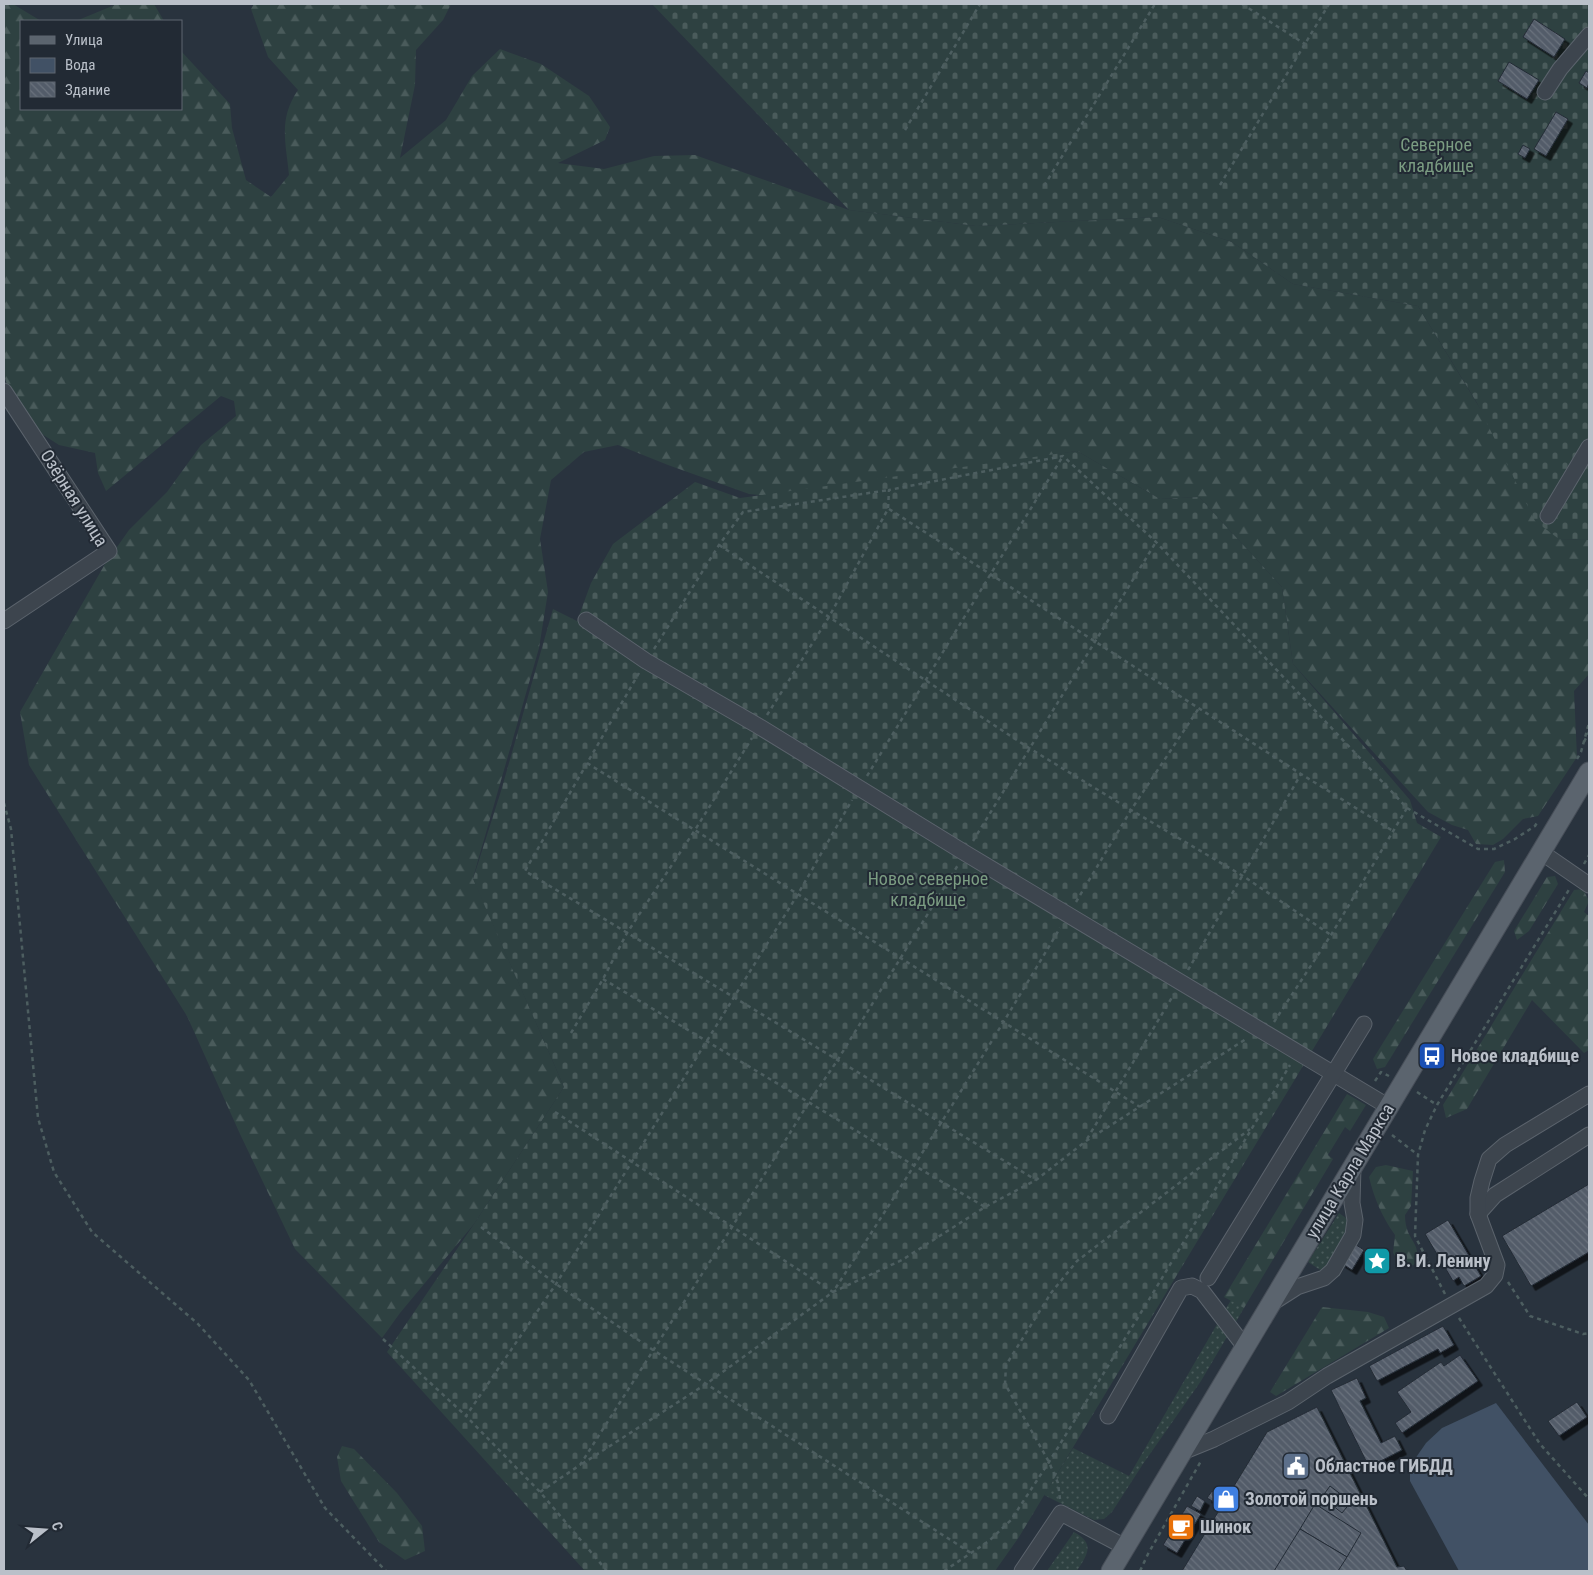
<svg xmlns="http://www.w3.org/2000/svg" width="1593" height="1575" viewBox="0 0 1593 1575" font-family="'Roboto Condensed',sans-serif">
	<style>
		.grass { fill: url(#grass-dots) }
		.forest { fill: url(#forest-firs) }
		.cemetery { fill: url(#cemetery-stones) }
		.water { fill: #415165 }
		.building { fill: url(#building-back-hatch); stroke: #242c36; filter: url(#shadow) }
		.lines { fill: none; stroke-linecap: round; stroke-linejoin: round }
		.minor-casing { stroke: #5b636c; stroke-width: 17 }
		.major-casing { stroke: #474e58; stroke-width: 21 }
		.path { stroke: #4d5e60; stroke-width: 2.5; stroke-dasharray: 4 4; stroke-linecap: butt }
		.minor { stroke: #3d454e; stroke-width: 15 }
		.major { stroke: #5b646e; stroke-width: 19 }
		.labels { text-anchor: middle; stroke-width: 4; stroke-linejoin: round; paint-order: stroke }
		.park-label { font-size: 18px; fill: #7b9c82; stroke: #222a34 }
		.street-label { font-size: 18px; fill: #bac0c9; stroke: #222a34 }
		.poi-label { font-size: 18px; font-weight: bold; fill: #bac0c9; stroke: #222a34; text-anchor: start }
	</style>
	<defs>
		<pattern id="grass-dots" width="8" height="8" patternUnits="userSpaceOnUse" patternTransform="scale(1.25)"><rect width="8" height="8" fill="#2e4141"/><path d="M2 2h.1M6 6h.1" fill="none" stroke="#4a5b5b" stroke-width="1.8" stroke-linecap="round"/></pattern>
		<pattern id="forest-firs" width="22" height="20" patternUnits="userSpaceOnUse" patternTransform="scale(1.25)"><rect width="22" height="20" fill="#2e4141"/><path d="M5 1l3.5 6h-7zM16 11l3.5 6h-7z" fill="#4a5b5b"/></pattern>
		<pattern id="cemetery-stones" width="16" height="16" patternUnits="userSpaceOnUse" patternTransform="scale(1.25)"><rect width="16" height="16" fill="#2e4141"/><path d="M2 7V4a2 2 0 0 1 4 0v3zM10 15v-3a2 2 0 0 1 4 0v3z" fill="#4a5b5b"/></pattern>
		<pattern id="building-back-hatch" width="6" height="6" patternUnits="userSpaceOnUse" patternTransform="scale(1.25)"><rect width="6" height="6" fill="#535c69"/><path d="M-1 5l2 2M0 0l6 6M5-1l2 2" fill="none" stroke="#6a727d"/></pattern>
		<filter id="shadow"><feDropShadow dx="4.5" dy="4.5" stdDeviation="0" flood-color="#0009"/></filter>
	</defs>
	<rect width="100%" height="100%" fill="#29333e"/>
	<g class="grass">
		<path d="M1339 1213 1353 1223 1325 1273 1308 1262Z"/>
		<path d="M1231 1300 1244 1308 1201 1381 1143 1464 1112 1512 1104 1519 1094 1520 1044 1495 1073 1448 1129 1476Z"/>
		<path d="M1074 1532C1096 1544 1087 1555 1077 1571H1047Z"/>
	</g>
	<g class="forest">
		<path d="M4 4H13L41 21H21V109H181V51L230 104 232 128 246 180 271 197 289 175C286 143 278 119 298 90L268 57 251 9 254 4H451L443 20 416 50 415 85 400 158 446 120 472 76 500 49 541 64 589 96 610 127 605 140 558 163 604 169 654 156 695 155 849 210 976 226 1158 217 1232 242 1293 284 1418 306 1559 539 1589 540V674L1574 691 1577 757 1538 816 1523 819 1503 839 1493 845 1476 844 1468 830 1452 825 1428 812 1293 664 1282 587 1199 497 1160 499 1077 451 778 497 749 494 668 465 618 445 584 452 551 480 540 539 548 592 539 648 473 878 564 1087 474 1224 400 1313 382 1338 295 1249 240 1134 187 1016 29 765 20 712 105 564 129 530 167 492 201 445 236 416 234 401 221 396 106 491 98 473 95 453 59 445 31 427 6 382 4 374Z"/>
		<path d="M117 4H154L164 21H76Z"/>
		<path d="M1504 860 1505 872 1385 1067 1377 1069 1373 1059 1495 862Z"/>
		<path d="M1555 876 1558 884 1529 931 1517 940 1514 931 1547 877Z"/>
		<path d="M1583 889 1589 901 1584 912 1589 916V1050L1584 1053 1532 1000 1467 1109 1446 1118 1443 1105 1574 890Z"/>
		<path d="M1347 1094 1366 1105 1350 1131 1345 1127 1328 1155 1333 1159 1244 1308 1224 1297Z"/>
		<path d="M1386 1165 1413 1171 1411 1206 1405 1215C1405 1221 1406 1227 1408 1232 1414 1245 1419 1246 1417 1263L1411 1266H1402L1393 1253 1395 1235C1382 1217 1374 1198 1369 1177L1376 1167Z"/>
		<path d="M1322 1307 1368 1312 1384 1317 1389 1328 1276 1396 1270 1392Z"/>
		<path d="M342 1446 354 1449 397 1493 422 1526 425 1551 405 1560 379 1542 341 1481 337 1457Z"/>
	</g>
	<g class="cemetery">
		<path d="M652 4H1589V540L1559 539 1535 521 1477 403 1418 306 1293 284 1232 242 1158 217 976 226 849 210Z"/>
		<path d="M1077 451 1160 499 1199 497 1282 587 1293 664 1410 800 1417 823 1441 837 1019 1537 995 1571H585L387 1352 474 1224 564 1087 473 879 501 791 553 609 577 621 591 583 613 544 695 482 740 498Z"/>
	</g>
	<path class="water" d="M1496 1403 1589 1525V1571H1459L1410 1481V1469L1417 1456 1426 1443 1442 1428Z"/>
	<g class="building">
		<path d="M1534 19 1565 39 1554 57 1523 37Z"/>
		<path d="M1509 62 1539 80 1527 99 1498 81Z"/>
		<path d="M1586 71 1589 73V83L1587 88 1579 83Z"/>
		<path d="M1556 112 1568 119 1546 156 1534 149Z"/>
		<path d="M1523 145 1530 149 1525 158 1518 154Z"/>
		<path d="M1589 1184V1252L1531 1286 1502 1236Z"/>
		<path d="M1448 1220 1481 1276 1464 1286 1459 1277 1453 1281 1425 1234Z"/>
		<path d="M1353 1243 1364 1250 1352 1270 1341 1263Z"/>
		<path d="M1443 1326 1454 1345 1440 1353 1438 1349 1377 1381 1369 1366Z"/>
		<path d="M1460 1355 1478 1381 1402 1433 1395 1423 1411 1412 1397 1392 1441 1362 1444 1366Z"/>
		<path d="M1357 1378 1366 1398 1360 1401 1381 1443 1395 1436 1402 1450 1369 1467 1331 1390Z"/>
		<path d="M1577 1402 1587 1417 1559 1436 1548 1421Z"/>
		<path d="M1317 1407 1397 1567 1404 1566 1407 1571H1182L1267 1432Z"/>
		<path d="M1330 1486 1351 1502 1342 1513 1322 1497Z"/>
		<path d="M1212 1491 1218 1495 1214 1502 1207 1498Z"/>
		<path d="M1197 1496 1205 1501 1200 1511 1191 1506Z"/>
		<path d="M1315 1504 1361 1533 1347 1557 1300 1529Z"/>
		<path d="M1187 1506 1201 1514 1177 1553 1163 1545Z"/>
		<path d="M1300 1529 1347 1557 1338 1571H1274Z"/>
	</g>
	<g class="lines">
		<g class="minor-casing">
			<g id="minor">
				<path d="M1545 92 1560 69 1589 35"/>
				<path d="M4 391 109 551 4 621"/>
				<path d="M1548 516 1589 447"/>
				<path d="M586 620 646 661 760 727 965 853 1389 1107"/>
				<path d="M1541 852 1589 885"/>
				<path d="M1478 1214 1495 1195 1589 1135"/>
				<path d="M1208 1278 1364 1024"/>
				<path d="M1272 1303 1297 1287 1324 1278 1333 1270 1353 1235 1355 1220 1352 1203 1353 1167"/>
				<path d="M1108 1416 1181 1288 1192 1286 1202 1291 1245 1347"/>
				<path d="M1182 1452 1214 1439 1288 1402 1327 1376 1486 1286 1495 1275 1497 1265 1478 1214V1198L1482 1181 1489 1159 1505 1145 1589 1094"/>
				<path d="M1022 1571 1061 1513 1125 1547"/>
			</g>
		</g>
		<g class="major-casing">
			<path id="major" d="M1111 1571 1589 772"/>
		</g>
		<g class="path">
			<path d="M1242 4 1305 44"/>
			<path d="M905 130 980 4"/>
			<path d="M1220 185 1329 4"/>
			<path d="M1044 186 1155 4"/>
			<path d="M889 509 1301 774 1393 831"/>
			<path d="M719 545 1029 748 1131 810 1243 876 1331 935"/>
			<path d="M654 649 719 545 743 512 889 490"/>
			<path d="M639 673 525 871 1036 1180"/>
			<path d="M767 715 829 617 888 509 889 490 1063 456 1156 542 1407 808 1331 935 1274 1022"/>
			<path d="M1584 742 1589 732"/>
			<path d="M1577 759 1581 752 1589 723"/>
			<path d="M587 763 1140 1107"/>
			<path d="M867 776 1063 456"/>
			<path d="M4 803 11 829 38 1118 54 1172 92 1232 198 1324 249 1380 325 1508 386 1571"/>
			<path d="M1407 808 1478 849H1494L1515 839 1535 826 1538 821"/>
			<path d="M973 841 1156 542"/>
			<path d="M1584 864 1589 855"/>
			<path d="M1076 902 1131 810 1199 708"/>
			<path d="M1188 970 1301 774"/>
			<path d="M603 979 915 1166 985 1207"/>
			<path d="M571 1033 603 979 627 933 695 830 752 738"/>
			<path d="M1375 1081 1381 1072 1389 1076"/>
			<path d="M1417 1092 1437 1105"/>
			<path d="M555 1112 833 1292C911 1172 987 1051 1060 928"/>
			<path d="M1392 1135 1418 1155"/>
			<path d="M1087 1139 1174 994"/>
			<path d="M481 1227 556 1284 653 1350 971 1553"/>
			<path d="M1508 1282 1530 1316 1583 1334 1589 1333"/>
			<path d="M1445 1294 1415 1236 1418 1155 1425 1130 1437 1105 1570 888"/>
			<path d="M1459 1318 1540 1444 1589 1499"/>
			<path d="M383 1339 466 1416"/>
			<path d="M582 1464 706 1384 833 1292 902 1260 985 1207 1036 1180 1086 1141 1246 1039"/>
			<path d="M540 1492 580 1465 732 1227 809 1102 837 1061 958 865"/>
			<path d="M1060 1499 1058 1483 1049 1462 1005 1384 1006 1365 1051 1293 1077 1261 1250 1129"/>
			<path d="M607 1571 540 1492 466 1416 556 1284 798 894 852 800"/>
			<path d="M944 1571 989 1541 1011 1520 1049 1462 1153 1293 1290 1065"/>
			<path d="M1140 1571 1148 1554 1201 1461"/>
		</g>
		<use href="#minor" class="minor"/>
		<use href="#major" class="major"/>
	</g>
	<defs>
		<g id="bus-square" transform="scale(1.4375)"><rect x="-9" y="-9" width="18" height="18" rx="4" fill="#1a4fb4" stroke="#222a34"/><path d="M-5-6H5V4H4V6H2V4H-2V6H-4V4H-5ZM-3.5-4V0h7V-4ZM-3.5 1.2v1.5H-2V1.2ZM2 1.2v1.5H3.5V1.2Z" fill="#fff"/></g>
		<g id="sight-square" transform="scale(1.4375)"><rect x="-9" y="-9" width="18" height="18" rx="4" fill="#0f9aa8" stroke="#222a34"/><path d="M0-6L1.8-2.2L6-1.7L2.9 1.2L3.7 5.4L0 3.3L-3.7 5.4L-2.9 1.2L-6-1.7L-1.8-2.2Z" fill="#fff"/></g>
		<g id="civic-square" transform="scale(1.4375)"><rect x="-9" y="-9" width="18" height="18" rx="4" fill="#5c6f8a" stroke="#222a34"/><path d="M-.6-6.5H3V-4.5H.6V-3L4-1V1h2V6H-6V1h2V-1L-.6-3ZM-1.2 2.5V6h2.4V2.5Z" fill="#fff"/></g>
		<g id="shop-square" transform="scale(1.4375)"><rect x="-9" y="-9" width="18" height="18" rx="4" fill="#3f7fe0" stroke="#222a34"/><path d="M-5-2.5h2.3a2.7 3.5 0 0 1 5.4 0H5L5.5 6h-11ZM-1.5-2.5h3a1.5 2.3 0 0 0-3 0Z" fill="#fff"/></g>
		<g id="cafe-square" transform="scale(1.4375)"><rect x="-9" y="-9" width="18" height="18" rx="4" fill="#e8710a" stroke="#222a34"/><path d="M-5.5-4.5H6V0H3Q3 3.5 0 3.5H-2.5Q-5.5 3.5-5.5 0ZM3-3.2v2h1.7v-2ZM-6 4.5H4V6H-6Z" fill="#fff"/></g>
	</defs>
	<g fill-rule="evenodd">
		<use href="#bus-square" x="1432" y="1056"/>
		<use href="#sight-square" x="1377" y="1261"/>
		<use href="#civic-square" x="1296" y="1466"/>
		<use href="#shop-square" x="1226" y="1499"/>
		<use href="#cafe-square" x="1181" y="1527"/>
	</g>
	<g class="labels">
		<g class="park-label">
			<text x="1436" y="151">Северное<tspan x="1436" dy="21">кладбище</tspan></text>
			<text x="928" y="885">Новое северное<tspan x="928" dy="21">кладбище</tspan></text>
		</g>
		<g class="street-label">
			<text transform="translate(74 498) rotate(58)" y="6">Озёрная улица</text>
			<text transform="translate(1350 1171) rotate(-59)" y="6">улица Карла Маркса</text>
		</g>
		<g class="poi-label">
			<text x="1451" y="1062">Новое кладбище</text>
			<text x="1396" y="1267">В. И. Ленину</text>
			<text x="1315" y="1472">Областное ГИБДД</text>
			<text x="1245" y="1505">Золотой поршень</text>
			<text x="1200" y="1533">Шинок</text>
		</g>
	</g>
	<rect width="1593" height="1575" fill="none" stroke="#bac0c9" stroke-width="10"/>
	<rect x="20" y="20" width="162" height="90" fill="#222a34" stroke="#5f6670"/>
	<rect x="30" y="36" width="25" height="8" fill="#5b646e" stroke="#5f6670"/>
	<text x="65" y="45" font-size="15" fill="#bac0c9">Улица</text>
	<rect x="30" y="58" width="25" height="15" fill="#415165" stroke="#5f6670"/>
	<text x="65" y="70" font-size="15" fill="#bac0c9">Вода</text>
	<rect x="30" y="82" width="25" height="15" fill="url(#building-back-hatch)" stroke="#5f6670"/>
	<text x="65" y="95" font-size="15" fill="#bac0c9">Здание</text>
	<g transform="translate(45 1530) rotate(73)" stroke="#222a34" stroke-width="4" paint-order="stroke">
	<path d="M0-4L9 19L0 12L-9 19Z" fill="#bac0c9"/>
	<text y="-8" font-size="14" font-weight="bold" text-anchor="middle" fill="#bac0c9">С</text>
	</g>
</svg>
